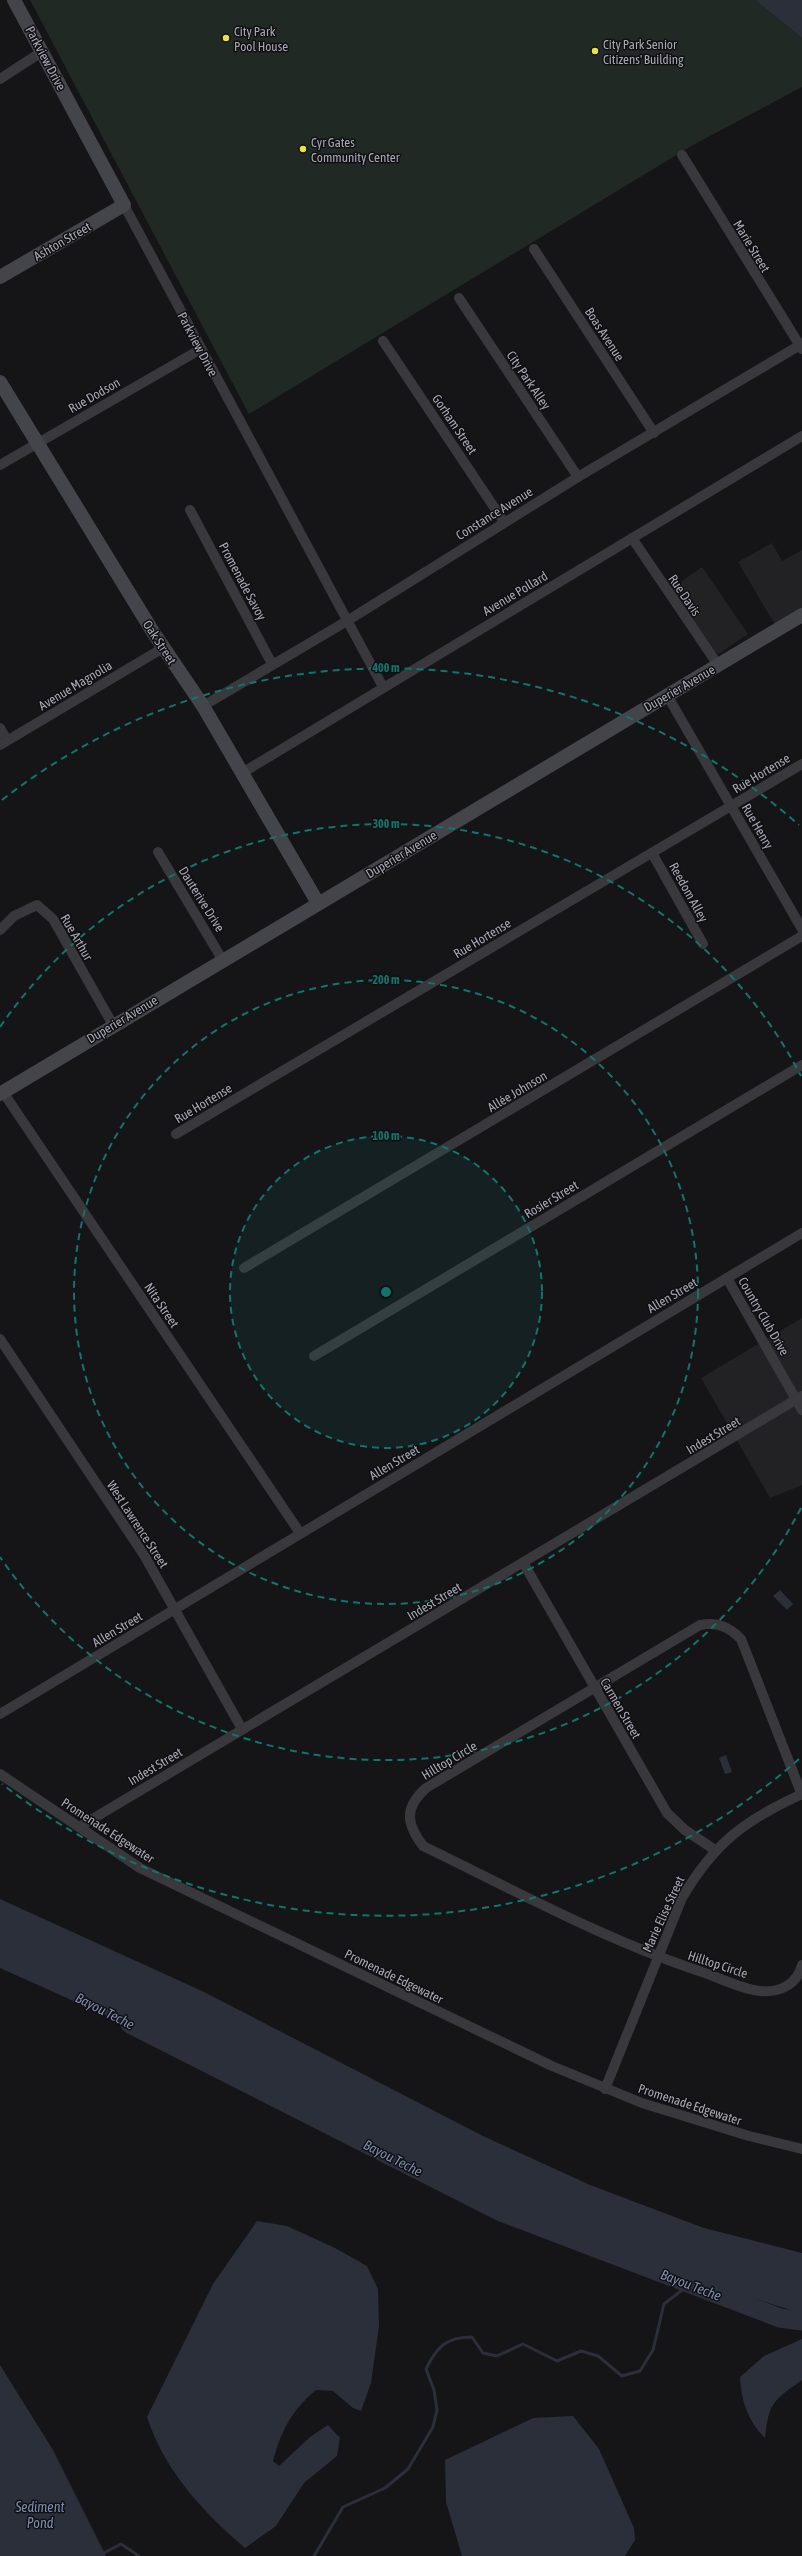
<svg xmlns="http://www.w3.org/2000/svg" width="802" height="2556" viewBox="0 0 802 2556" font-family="'Asap Condensed',sans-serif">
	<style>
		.built { fill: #222124 }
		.green { fill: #212925 }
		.water { fill: #2b2f3a }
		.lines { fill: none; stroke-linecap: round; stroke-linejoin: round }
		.stream { stroke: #2b2f3a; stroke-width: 3 }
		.river { stroke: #2b2f3a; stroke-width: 19 }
		.minor { stroke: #39383d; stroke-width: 10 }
		.secondary { stroke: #44444b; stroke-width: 14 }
		.ring { fill: none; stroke: #0f766e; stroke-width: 2; stroke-dasharray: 7 5 }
		.poi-dot { fill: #ebe338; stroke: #101012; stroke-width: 1.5 }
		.labels { text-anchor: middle; stroke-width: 3; stroke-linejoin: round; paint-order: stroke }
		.poi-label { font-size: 13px; fill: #a7a7b6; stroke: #101012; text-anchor: start }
		.street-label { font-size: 13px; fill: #a7a7b6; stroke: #101012 }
		.water-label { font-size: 14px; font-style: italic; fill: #7f8bb0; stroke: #101012 }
		.centre { fill: #0f766e; stroke: #101012; stroke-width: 2 }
		.ring-label { font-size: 12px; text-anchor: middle; font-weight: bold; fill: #0f766e; stroke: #101012; stroke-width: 3; stroke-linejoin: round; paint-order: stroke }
	</style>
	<rect width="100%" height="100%" fill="#151517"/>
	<g class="built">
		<path d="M772 543 782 561 802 550V610L775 625 738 562Z"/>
		<path d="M702 567 748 634 717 655 671 589Z"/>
		<path d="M802 1318V1485L770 1498 701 1378Z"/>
	</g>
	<path class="green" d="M30 0H755L802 38V87L693 145 249 414Z"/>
	<g class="water">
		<path d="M755 0H802V38Z"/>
		<path d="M780 1590 793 1604 787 1610 773 1596Z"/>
		<path d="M726 1755 732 1772 725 1774 719 1758Z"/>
		<path d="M0 1899 202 1991 483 2136 590 2185 704 2228 802 2253V2318L794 2311 695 2280 512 2212 420 2167 353 2128 292 2099 0 1968Z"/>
		<path d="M257 2221 287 2226 335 2248 367 2266 378 2289 379 2326 371 2383 361 2411 353 2408 333 2391 316 2390C292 2410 281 2431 273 2461L279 2466 310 2437 328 2425 340 2438 337 2456 304 2483 276 2526 245 2548C203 2512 164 2470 147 2417L213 2284Z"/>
		<path d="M802 2339V2380C773 2401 769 2402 765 2438 748 2422 741 2400 740 2377L764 2356Z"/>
		<path d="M0 2365 53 2450 106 2556H0Z"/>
		<path d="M573 2416 599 2449 634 2528 635 2540 625 2556H462L446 2502 445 2460 533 2418Z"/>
	</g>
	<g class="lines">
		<g class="stream">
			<path d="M98 2556 121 2544 139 2556"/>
			<path d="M314 2556 343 2507 385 2488 408 2469 433 2427 437 2410 434 2390 426 2369C437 2347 446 2337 472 2337L483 2353 497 2356 523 2344 557 2361 581 2351 598 2356 622 2376 640 2371 653 2350 664 2304 695 2280"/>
		</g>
		<path class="river" d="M130 2024 501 2212 780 2318 802 2321"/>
		<g class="minor">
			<path d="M0 79 43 51"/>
			<path d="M682 155 802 349"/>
			<path d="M124 205 383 687"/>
			<path d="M534 249 654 433"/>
			<path d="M459 298 578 477"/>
			<path d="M383 341 504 522"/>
			<path d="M0 465 201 349"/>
			<path d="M190 510 272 664"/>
			<path d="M632 538 718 665"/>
			<path d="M667 695 802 929"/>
			<path d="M203 706 347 621 578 477 800 345"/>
			<path d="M0 728 7 740"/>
			<path d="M0 745 163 648"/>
			<path d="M242 773 802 436"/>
			<path d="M158 852 222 959"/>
			<path d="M652 853 703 944"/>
			<path d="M0 930 14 916 37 905 53 919 113 1025"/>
			<path d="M3 1092 300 1533"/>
			<path d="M176 1134 802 764"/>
			<path d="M244 1268 802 936"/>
			<path d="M727 1278 802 1410"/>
			<path d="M0 1339 144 1555 242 1729"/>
			<path d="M314 1356 802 1065"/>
			<path d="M524 1564 667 1813 685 1830 715 1850"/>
			<path d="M0 1714 802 1233"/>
			<path d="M0 1774 140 1868 552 2066 642 2103 749 2136 802 2149"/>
			<path d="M802 1795 741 1639C728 1626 717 1622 700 1625L426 1788C404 1808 406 1823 423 1846 514 1890 605 1940 702 1972 720 1978 741 1989 760 1991 779 1993 797 1985 802 1965"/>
			<path d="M79 1827 802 1396"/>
			<path d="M605 2089 682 1898C714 1843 745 1820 802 1794"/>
		</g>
		<g class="secondary">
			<path d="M0 277 124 205 14 0"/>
			<path d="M0 382 153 632 203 706 318 903"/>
			<path d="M0 1094 802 615"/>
		</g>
	</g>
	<circle cx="386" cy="1292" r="156" fill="#0f766e" fill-opacity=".12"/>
	<g class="ring">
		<circle cx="386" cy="1292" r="156"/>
		<circle cx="386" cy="1292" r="312"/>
		<path d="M801 1508A468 468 0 0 1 0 1557M0 1027A468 468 0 0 1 801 1076"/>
		<path d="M799 1759A624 624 0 0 1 2 1784M2 800A624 624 0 0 1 799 825"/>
	</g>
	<g class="poi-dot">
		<circle cx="226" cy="38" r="4"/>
		<circle cx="595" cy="51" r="4"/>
		<circle cx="303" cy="149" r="4"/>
	</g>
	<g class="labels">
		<g class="poi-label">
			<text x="234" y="36">City Park<tspan x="234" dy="15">Pool House</tspan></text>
			<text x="603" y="49">City Park Senior<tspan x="603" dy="15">Citizens' Building</tspan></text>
			<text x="311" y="147">Cyr Gates<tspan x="311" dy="15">Community Center</tspan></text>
		</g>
		<g class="street-label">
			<text transform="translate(46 58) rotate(62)" y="5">Parkview Drive</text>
			<text transform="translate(62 241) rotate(-30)" y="5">Ashton Street</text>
			<text transform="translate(752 246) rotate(59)" y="5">Marie Street</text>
			<text transform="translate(605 334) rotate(57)" y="5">Boas Avenue</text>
			<text transform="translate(198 344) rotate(62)" y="5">Parkview Drive</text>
			<text transform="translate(529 380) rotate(56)" y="5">City Park Alley</text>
			<text transform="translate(94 395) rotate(-30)" y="5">Rue Dodson</text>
			<text transform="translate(455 424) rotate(56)" y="5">Gorham Street</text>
			<text transform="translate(494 513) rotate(-32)" y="5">Constance Avenue</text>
			<text transform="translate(243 581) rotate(62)" y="5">Promenade Savoy</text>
			<text transform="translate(515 593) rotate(-31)" y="5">Avenue Pollard</text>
			<text transform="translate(685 595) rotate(56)" y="5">Rue Davis</text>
			<text transform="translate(160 642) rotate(57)" y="5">Oak Street</text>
			<text transform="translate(75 685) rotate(-31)" y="5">Avenue Magnolia</text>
			<text transform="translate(679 688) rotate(-30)" y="5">Duperier Avenue</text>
			<text transform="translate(761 773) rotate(-31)" y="5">Rue Hortense</text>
			<text transform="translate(758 826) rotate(60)" y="5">Rue Henry</text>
			<text transform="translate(401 854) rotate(-31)" y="5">Duperier Avenue</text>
			<text transform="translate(689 892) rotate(61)" y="5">Reedom Alley</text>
			<text transform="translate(202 899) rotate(58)" y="5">Dauterive Drive</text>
			<text transform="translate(77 937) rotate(60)" y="5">Rue Arthur</text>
			<text transform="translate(482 938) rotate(-31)" y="5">Rue Hortense</text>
			<text transform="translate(122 1019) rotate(-31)" y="5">Duperier Avenue</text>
			<text transform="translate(517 1091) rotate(-31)" y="5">Allée Johnson</text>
			<text transform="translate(203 1103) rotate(-31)" y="5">Rue Hortense</text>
			<text transform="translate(551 1199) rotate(-31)" y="5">Rosier Street</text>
			<text transform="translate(672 1295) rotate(-31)" y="5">Allen Street</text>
			<text transform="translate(162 1305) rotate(56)" y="5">Nita Street</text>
			<text transform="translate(764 1316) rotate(60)" y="5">Country Club Drive</text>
			<text transform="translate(713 1435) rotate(-31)" y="5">Indest Street</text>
			<text transform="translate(394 1462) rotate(-31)" y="5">Allen Street</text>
			<text transform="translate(138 1524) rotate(57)" y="5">West Lawrence Street</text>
			<text transform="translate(434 1601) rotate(-31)" y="5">Indest Street</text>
			<text transform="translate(117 1629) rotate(-31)" y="5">Allen Street</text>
			<text transform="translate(621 1708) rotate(60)" y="5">Carmen Street</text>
			<text transform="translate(449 1760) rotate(-31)" y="5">Hilltop Circle</text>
			<text transform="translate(155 1766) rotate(-31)" y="5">Indest Street</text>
			<text transform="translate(108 1830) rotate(33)" y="5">Promenade Edgewater</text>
			<text transform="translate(663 1914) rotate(-65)" y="5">Marie Elise Street</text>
			<text transform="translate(718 1964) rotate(18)" y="5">Hilltop Circle</text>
			<text transform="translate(394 1976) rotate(26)" y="5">Promenade Edgewater</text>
			<text transform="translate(690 2104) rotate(18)" y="5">Promenade Edgewater</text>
		</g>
		<g class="water-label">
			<text transform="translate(105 2011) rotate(27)" y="5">Bayou Teche</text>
			<text transform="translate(393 2158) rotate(27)" y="5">Bayou Teche</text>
			<text transform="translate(691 2285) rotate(21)" y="5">Bayou Teche</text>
			<text x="40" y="2512">Sediment<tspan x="40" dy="16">Pond</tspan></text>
		</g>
	</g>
	<circle cx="386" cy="1292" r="6" class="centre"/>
	<g class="ring-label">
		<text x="386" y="672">400 m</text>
		<text x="386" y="828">300 m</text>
		<text x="386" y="984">200 m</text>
		<text x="386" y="1140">100 m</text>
	</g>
</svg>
